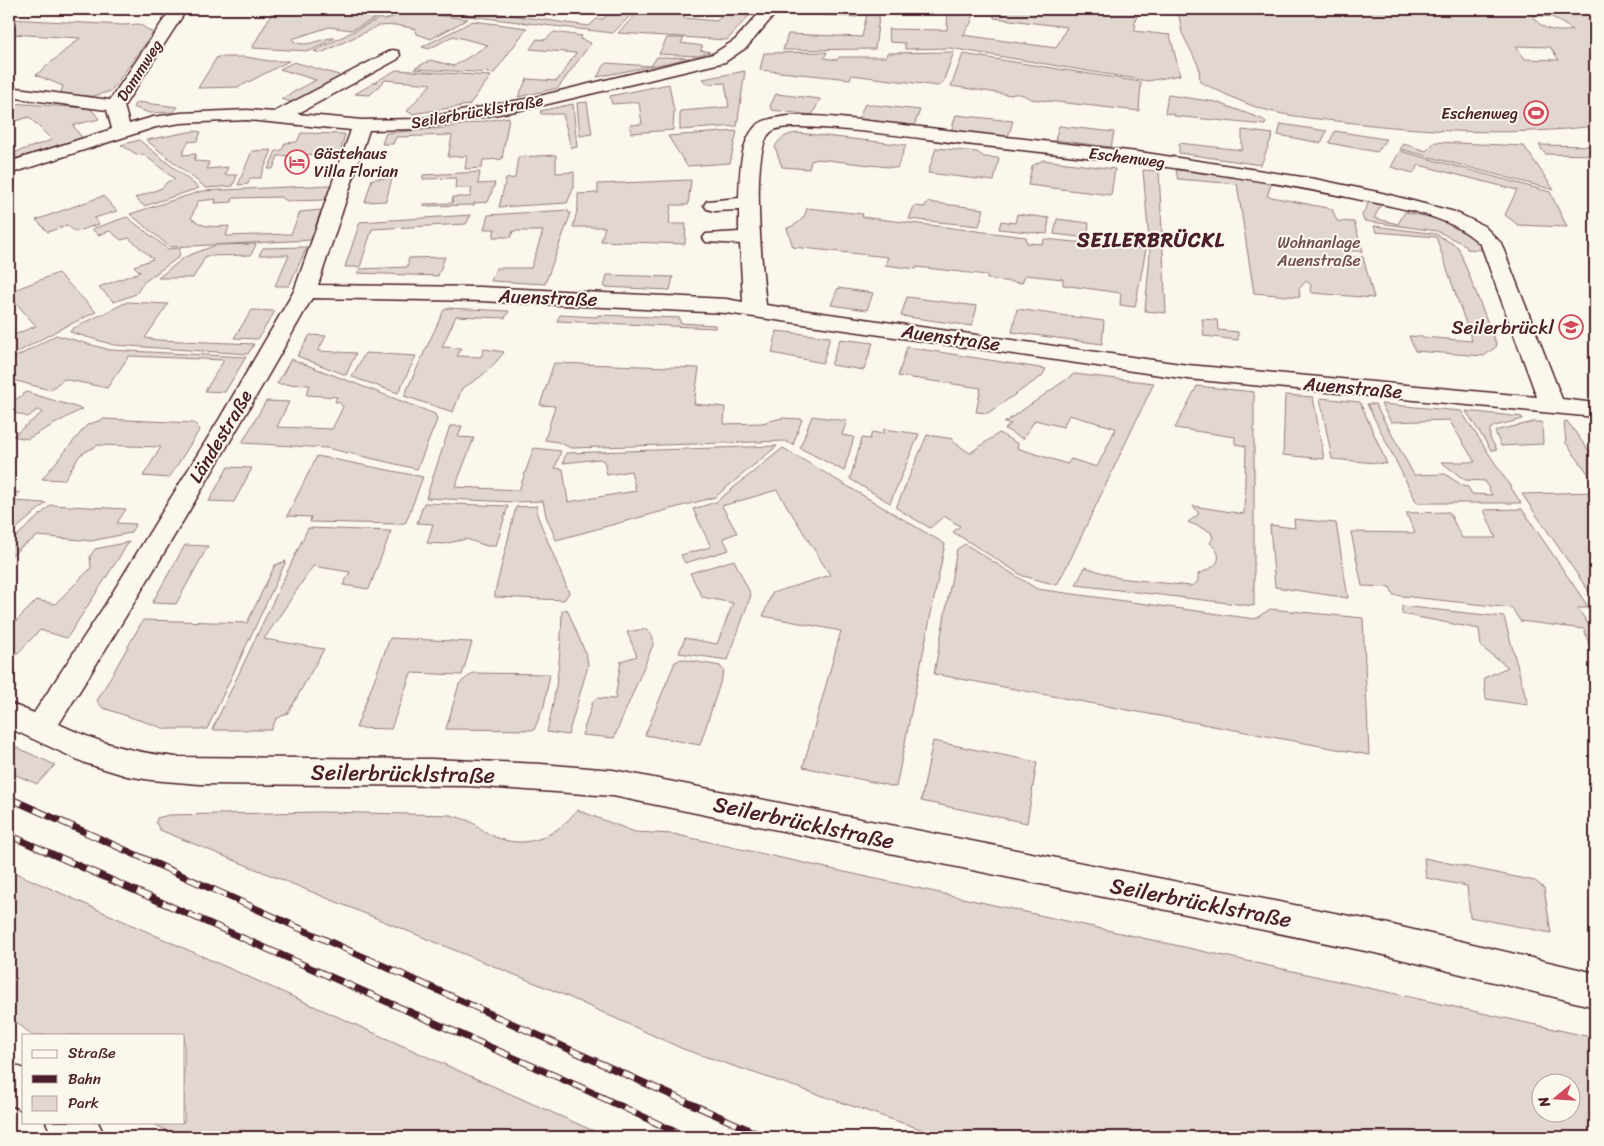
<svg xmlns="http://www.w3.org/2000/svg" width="1604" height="1146" viewBox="0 0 1604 1146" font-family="Sriracha,sans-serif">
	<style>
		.green { fill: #e2d7d0; stroke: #967b7e; fill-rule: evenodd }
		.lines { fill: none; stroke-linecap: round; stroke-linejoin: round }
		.minor-casing { stroke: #4a1f2b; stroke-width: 3 }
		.major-casing { stroke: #4a1f2b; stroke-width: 3 }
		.minor { fill: #fbf7ec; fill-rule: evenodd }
		.major { fill: #fbf7ec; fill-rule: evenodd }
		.rail-casing { stroke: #4a1f2b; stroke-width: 7 }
		.rail { stroke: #fbf7ec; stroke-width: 5; stroke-dasharray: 14; stroke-linecap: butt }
		.labels { text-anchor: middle; stroke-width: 4; stroke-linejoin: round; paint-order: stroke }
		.far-street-label { font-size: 16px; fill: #4a1f2b; stroke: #fbf7ec }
		.far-poi-label { font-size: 16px; fill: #4a1f2b; stroke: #fbf7ec; text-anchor: end }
		.far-park-label { font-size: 16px; fill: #704d54; stroke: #fbf7ec }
		.street-label { font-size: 19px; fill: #4a1f2b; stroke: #fbf7ec }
		.poi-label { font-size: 19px; fill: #4a1f2b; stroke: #fbf7ec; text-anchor: end }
		.far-district-label { font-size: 20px; font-weight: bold; letter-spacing: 1px; fill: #4a1f2b; stroke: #fbf7ec }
		.near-street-label { font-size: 22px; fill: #4a1f2b; stroke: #fbf7ec }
	</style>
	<rect width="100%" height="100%" fill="#fbf7ec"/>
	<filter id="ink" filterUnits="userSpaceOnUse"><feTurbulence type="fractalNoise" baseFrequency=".02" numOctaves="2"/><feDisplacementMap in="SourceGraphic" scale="10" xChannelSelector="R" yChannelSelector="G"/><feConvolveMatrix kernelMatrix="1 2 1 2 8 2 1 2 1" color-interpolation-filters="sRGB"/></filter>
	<g filter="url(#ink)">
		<g class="green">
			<path d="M408 9H465L589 26 597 19H603L614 9H637L613 33Z"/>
			<path d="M641 9H689L683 18 717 21 726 9H755L727 40 618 33Z"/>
			<path d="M823 9H857V17L805 14Z"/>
			<path d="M868 9H880L875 49 783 50 788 34 862 37Z"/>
			<path d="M948 9H973L971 23 963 35 1056 48 1067 27 994 18 993 9H1143L1142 11H1139L1134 24 1136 25 1134 31 1170 35 1180 75 1148 81 950 48 905 49V43L890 42 888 29 947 30Z"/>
			<path d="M1178 9H1595V126C1513 136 1428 132 1345 122 1319 119 1291 117 1266 110 1243 104 1222 92 1200 82L1199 67 1182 33ZM1532 15 1552 17 1573 30C1556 33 1541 30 1532 15ZM1516 46 1550 47 1559 60 1525 59Z"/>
			<path d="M380 10 373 14 380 16 352 30 329 27 292 39C302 51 322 37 335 38L310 51 252 48 272 13Z"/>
			<path d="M401 11 468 19 431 39 417 34 416 29 396 25 378 26 321 53 314 51 380 18 384 20 401 14 398 13Z"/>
			<path d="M9 19 123 25 139 24 153 33 111 91 94 96 80 97 64 95 61 92 63 86 36 75 80 38 9 34Z"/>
			<path d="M473 21 527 28 494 73 414 69 430 60 454 66 488 45 453 36 429 49 422 47Z"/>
			<path d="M554 32 582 36 580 39 591 43 558 88 518 97 527 79 557 81 576 53 530 49 537 39 545 40Z"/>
			<path d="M667 38H684L681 43 703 46 700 50 710 52 697 56 659 54Z"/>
			<path d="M827 52 824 58 837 60 839 57H886L887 53 954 52 943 82 938 86 852 75 850 79 760 70 764 53Z"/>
			<path d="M963 54 1141 82 1139 111 1030 99C1024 95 1018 92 1011 95L951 86Z"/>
			<path d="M217 57H246L269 61H289L239 87 198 88Z"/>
			<path d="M657 57 691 58 597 77 606 63 651 66Z"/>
			<path d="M294 62 339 75 340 77 292 102 281 99 316 80 280 69Z"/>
			<path d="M396 70 491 76 469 105 412 114 407 111 431 84 385 80 370 95 355 94Z"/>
			<path d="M745 71 737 126 680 130V111L729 107 725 83 708 84 703 79Z"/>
			<path d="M669 84 674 111 673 130 631 133 630 125 642 124 639 102 612 104 610 96Z"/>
			<path d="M776 94 820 99 812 115 772 110 770 106Z"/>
			<path d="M1168 95 1216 102 1262 119 1266 122 1265 125 1174 116V114L1165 113Z"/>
			<path d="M136 102 178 107 174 112 149 113 133 107Z"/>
			<path d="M587 102 592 134 580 136 577 103Z"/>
			<path d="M9 103 88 108 93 111 99 119 73 125 82 138 17 158 13 153 52 140 29 117 9 123Z"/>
			<path d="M573 104 577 147 571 148 563 114H541L540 111Z"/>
			<path d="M865 104 920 110 914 126 858 120Z"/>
			<path d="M956 115 1013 121 1008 137 951 131Z"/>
			<path d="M509 117 502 159 483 160 482 168 465 169 467 156 448 157 452 136 450 135 396 137 393 144H382L386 133 444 128Z"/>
			<path d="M1281 124 1327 131 1321 143 1278 135Z"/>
			<path d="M1059 126 1114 132 1111 147 1055 140Z"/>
			<path d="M1242 130 1273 134 1261 165 1179 153V143L1242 150Z"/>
			<path d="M194 131 201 132 197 141 188 142 182 155 196 154 194 161 209 162 207 169 228 167 225 175H237L233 186 206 188 146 140Z"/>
			<path d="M737 131 730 163 687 166 668 136Z"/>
			<path d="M1335 131 1385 139H1386L1377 152 1329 143Z"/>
			<path d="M301 133 345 134 340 153 278 156 273 169H268L276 151 282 150 285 143 297 142Z"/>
			<path d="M798 133 906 145 897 168 818 159 811 161 809 169 782 167 775 147C780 137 788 134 798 133Z"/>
			<path d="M139 140 199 188 144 206 135 198 162 188 167 182 175 179 143 154 138 155 121 145Z"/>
			<path d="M1435 142 1524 146 1554 190 1400 149 1404 144 1426 151Z"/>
			<path d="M1539 145 1595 146V155L1545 154Z"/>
			<path d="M936 148 977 152 984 157 999 158 994 181 928 173Z"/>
			<path d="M272 150 260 178H250L248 184 238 185 252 151Z"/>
			<path d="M1400 151 1550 192 1567 227 1518 225 1505 215 1517 190 1419 165 1413 173 1391 167Z"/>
			<path d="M556 155V173L574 172V187L567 203 499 207 506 179 515 178 518 157Z"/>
			<path d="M1043 160 1115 169 1111 195 1028 185 1032 166Z"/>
			<path d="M1143 170 1159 171 1166 313 1145 311 1150 253Z"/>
			<path d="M1176 170 1272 182 1267 196 1332 209 1337 221 1354 222 1363 251H1349L1350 257H1363L1374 298 1313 293 1310 291 1311 285 1306 281 1299 289 1300 297 1254 293 1237 184 1178 179Z"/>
			<path d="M480 172 478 184 495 183 488 202 474 203V205L424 206V204L452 203 453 197H470L472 188H455L456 178 423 179V175Z"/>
			<path d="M392 178 386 201 365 202 372 179Z"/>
			<path d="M691 180 688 205H671L669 224H686L685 244 601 241 605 227H573L578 207V194L598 193V184Z"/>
			<path d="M331 185 325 200 287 201 281 197 233 198 232 202 215 203 216 199 198 201 191 218C203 228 214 227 229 226L226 236 291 234 300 212 321 210 311 240 170 247 130 214 202 191Z"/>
			<path d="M103 196 117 211 94 218 99 224 75 232 67 225 48 232 36 220Z"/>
			<path d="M927 202 984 209 979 226 909 219 914 206 925 207Z"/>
			<path d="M1369 202 1381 205 1374 218 1398 224 1405 212C1433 218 1467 222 1482 250L1467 249 1465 245 1437 231 1364 221 1362 215Z"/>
			<path d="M807 208 863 214 862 217 1026 237 1027 243 1043 244 1044 239 1146 249 1135 307 1120 305 1121 293 1063 285V279L1025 275 1022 283 987 279V275L917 267 916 269 885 265 888 257 793 247 787 228C797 225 805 219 807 208Z"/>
			<path d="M568 210V213H571L545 284 491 281 496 268H531L543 231H513L511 237H493L495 229H484L488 215Z"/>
			<path d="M1017 214 1049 218 1047 234 999 229 1001 221 1015 223Z"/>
			<path d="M471 215 466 224 372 229 360 267H345L360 222Z"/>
			<path d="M127 217 168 249 180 248 179 257 144 282 136 294 114 302 99 287 140 272 134 266 153 259 129 238 121 240 110 231 98 235 92 229Z"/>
			<path d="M1057 219 1089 223 1087 238 1054 234Z"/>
			<path d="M1374 226 1436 234 1458 247 1497 346 1484 356 1415 351 1409 336 1472 341 1436 237 1376 232Z"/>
			<path d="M256 244 251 255 206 256 193 278H158L185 257 216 245Z"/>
			<path d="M307 247 289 286H275L289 255H259L263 248Z"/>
			<path d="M445 257 438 276 357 273 360 269 407 267 409 258Z"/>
			<path d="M58 273 96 312 58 330 9 357V337L36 326 9 295V292Z"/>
			<path d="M607 275 673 277 670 290 604 287Z"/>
			<path d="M838 288 873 293 867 310 831 305Z"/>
			<path d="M907 297 977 306 972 326 901 316Z"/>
			<path d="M127 302 168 304 145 338 158 340 254 344 248 354 114 345 70 332 72 329Z"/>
			<path d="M448 308 509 311 505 318 456 316 442 347 461 348 457 356 481 357 484 349 504 352C492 368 480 379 462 388L453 412 404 396 444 310Z"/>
			<path d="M1017 309 1104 321 1102 344 1012 332Z"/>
			<path d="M252 310 275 311 258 339 234 338Z"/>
			<path d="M560 315 597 317 598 315 680 318V323L715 325V328L557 321Z"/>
			<path d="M1202 319 1217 320 1218 330 1238 332V340L1204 336Z"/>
			<path d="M777 331 830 337 823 363 772 353Z"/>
			<path d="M56 335 110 350 246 357 225 392 205 391 224 360 129 356 107 388 64 379 50 390 9 379V361Z"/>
			<path d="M310 335 326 336 318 351 356 353 346 375 297 356Z"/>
			<path d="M840 339 873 343 864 370 831 365Z"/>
			<path d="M907 347 1046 369 1042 376 988 413 976 412 981 388 898 376Z"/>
			<path d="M365 353 416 356 398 393 352 377Z"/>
			<path d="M291 359 435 414 437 420 417 469 327 448 242 443 266 401 289 402 277 427 332 429 343 407 339 402H335L337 397 307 395 306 394 310 385 277 384Z"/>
			<path d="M554 363 699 368 694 404 725 407 724 424 762 423 782 418 802 419 793 445 785 441 571 448 558 442 545 440 555 406 540 405Z"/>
			<path d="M1074 374 1154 383 1071 558 1057 585 1023 576 953 532 960 526 944 516 930 528 896 508 927 435 954 439 952 441 970 453 999 433 1018 444 1017 448 1067 464 1071 459 1097 467 1116 428 1069 415 1063 427 1035 420 1023 439 1005 429 1011 424 1004 423Z"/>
			<path d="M1197 386 1254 392V606L1076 585 1085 567 1119 578 1190 586C1197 584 1199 581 1198 574 1216 567 1227 559 1210 543L1213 538 1211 532 1188 522 1198 515V512L1193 506 1244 514 1246 446 1235 444V437L1175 428Z"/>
			<path d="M26 392 82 409 27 439 13 436 43 412 37 410 28 417 9 411V405Z"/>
			<path d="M1285 395 1313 397 1324 459 1283 455Z"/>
			<path d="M1320 398 1360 402 1387 464 1332 459Z"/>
			<path d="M1367 404H1375L1414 475 1445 474 1463 486 1468 487 1472 494 1492 495 1485 481 1465 480 1441 462H1475L1449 420 1391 422 1381 404 1461 411 1521 503H1417Z"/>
			<path d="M1466 411 1522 417 1523 419 1495 426 1490 429V438L1497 450H1491Z"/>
			<path d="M812 416 847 421 842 435 854 437 844 471 800 448Z"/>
			<path d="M104 419 194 423 200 429 169 478 143 476 161 447 98 445 80 455 64 480 42 479 87 425Z"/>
			<path d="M1567 421 1595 459V483L1566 443 1564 422Z"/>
			<path d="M1534 422H1542L1543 444 1501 446 1495 432 1498 430Z"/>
			<path d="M450 426H462L458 437 474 438 455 487 519 490 534 448 561 451 555 468 563 469 568 502 636 491 631 471 607 475 604 461 599 459 563 463 566 453 777 446 715 497 556 540 546 516 543 501 514 502 426 498Z"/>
			<path d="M884 429 919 434 890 503 850 479 862 438 870 439 872 432 883 434Z"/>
			<path d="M783 448 945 544 896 787 803 767 841 631 763 616 772 593 830 575 777 490 722 506 737 533 723 538 729 550 685 563 681 555 711 547 693 509 716 502Z"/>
			<path d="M317 456 423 477 406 522 400 524 310 522 311 517 287 516Z"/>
			<path d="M228 467 252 468 234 502 209 501Z"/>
			<path d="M9 490 20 493 13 501 46 503 9 535Z"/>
			<path d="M1595 492V593H1590L1522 494Z"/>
			<path d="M424 503 508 506 496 546H487L466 539 444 544 427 543 433 524 417 523Z"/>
			<path d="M51 505 126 509 117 523 136 524 130 533 91 541 38 536 21 547 9 558V543Z"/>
			<path d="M537 506V515L569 593 564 600 495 597V592L516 507Z"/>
			<path d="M1522 509 1589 608H1578L1588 624H1595V651L1590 647 1584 629 1520 621 1512 608 1393 595 1390 587 1362 586 1351 532 1415 533 1406 513 1449 512 1462 538H1496L1484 510Z"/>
			<path d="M1294 519 1336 523 1348 598 1275 587 1270 525 1295 528Z"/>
			<path d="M308 528 391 531 369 589 343 585 350 572 313 566 264 639 324 649 288 713 276 719 271 730H212Z"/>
			<path d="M129 542 67 638 40 630 9 662V628L37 600 55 604 91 568 90 556 95 549Z"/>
			<path d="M965 544 1037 589 1255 619 1270 609 1363 618 1369 755 934 674 957 549Z"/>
			<path d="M185 545 208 546 176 604 152 603Z"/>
			<path d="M734 560 751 595 728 660 679 653 685 638 717 644 733 603 702 597 690 573Z"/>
			<path d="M286 561 207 729H166L103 708 97 701 143 620 247 623 275 565Z"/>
			<path d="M1402 606 1504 617 1528 705 1486 699 1484 678 1508 667 1481 647 1479 629 1402 614Z"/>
			<path d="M567 609 587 657 588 666 568 735 547 732C557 691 561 653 562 611Z"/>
			<path d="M644 629C652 633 654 636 653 645L614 738 582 735 593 701 597 698 615 699 621 661 637 656 627 632Z"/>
			<path d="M390 638 472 642 462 675 411 673 391 729 356 728Z"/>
			<path d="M681 659 720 666 724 671 700 745 645 735 675 662Z"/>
			<path d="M473 673 550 674 544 706 534 730 446 729 459 684Z"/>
			<path d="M933 741 1037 762 1027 823 921 801Z"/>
			<path d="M9 744 55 765 37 784 9 772Z"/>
			<path d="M577 810 635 832 673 834 1595 1038V1137H944L683 1049 562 994 160 830 156 823 157 818 169 815 321 812 451 815C458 818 467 819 473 823 478 826 483 831 489 834 523 852 555 838 577 810ZM1542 1084H1572V1114H1542Z"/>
			<path d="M1424 858 1535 881 1544 888 1551 933 1470 917 1467 886 1426 878Z"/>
			<path d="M9 870 607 1137H177L151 1122H184V1035H32L9 1016Z"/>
		</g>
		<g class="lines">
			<g class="minor-casing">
				<path id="minor" d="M171 9H187L124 106 129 124 153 117 181 113 247 110 274 112 392 50 398 51 400 55 398 59 297 114 362 120 418 119 531 98 713 54 735 40 763 9H786L784 12 775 14 747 47 725 62 531 108 418 129 369 130 318 285 481 287 726 299 743 302 740 244 706 242 703 238 706 234 739 232V210L714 211 707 209 704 205 707 201 739 198C740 176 739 146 754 128 771 108 837 118 860 120L1146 153 1315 179 1382 193 1455 212 1484 226 1501 243 1562 399 1595 403V417L1188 379 726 313 481 301 312 298C231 442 147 584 59 724 99 743 132 752 176 757L432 759 541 764 613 770 1380 922 1595 973V1007L1380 954 613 796 468 786 200 784 151 780 127 776 85 763 9 728V703L34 713 105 605 220 418 294 291 351 130 247 120 181 123 156 127 9 174V162L112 129 107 110 9 97V87L110 100ZM801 127C859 129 917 138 974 145 1100 158 1227 172 1352 198 1393 207 1451 214 1481 245L1537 397 1188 365 766 305C763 276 749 149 771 132 779 126 792 127 801 127Z"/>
			</g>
			<g class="major-casing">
				<g id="major">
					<path d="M9 1062 24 1069V1111L9 1104Z"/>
					<path d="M46 1122H98L105 1137H53Z"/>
				</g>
			</g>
			<use href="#minor" class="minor"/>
			<use href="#major" class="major"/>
			<g class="rail-casing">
				<g id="rail">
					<path d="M9 798 765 1137"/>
					<path d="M9 835 578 1086 686 1137"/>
				</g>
			</g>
			<use href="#rail" class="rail"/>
		</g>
	</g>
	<defs>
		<g id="stadium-ring" transform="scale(1.25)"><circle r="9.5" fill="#fbf7ec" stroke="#d1495b" stroke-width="1.5"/><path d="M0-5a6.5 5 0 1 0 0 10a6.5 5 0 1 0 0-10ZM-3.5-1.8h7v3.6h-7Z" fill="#d1495b"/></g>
		<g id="hotel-ring" transform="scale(1.25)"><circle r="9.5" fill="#fbf7ec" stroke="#d1495b" stroke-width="1.5"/><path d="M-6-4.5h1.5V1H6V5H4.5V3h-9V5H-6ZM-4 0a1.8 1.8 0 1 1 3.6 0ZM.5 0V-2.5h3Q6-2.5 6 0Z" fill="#d1495b"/></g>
		<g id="school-ring" transform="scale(1.25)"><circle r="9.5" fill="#fbf7ec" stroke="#d1495b" stroke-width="1.5"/><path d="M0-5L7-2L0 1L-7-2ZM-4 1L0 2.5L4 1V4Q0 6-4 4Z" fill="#d1495b"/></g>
	</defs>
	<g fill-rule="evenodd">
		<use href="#stadium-ring" x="1536" y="113"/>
		<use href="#hotel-ring" x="297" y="162"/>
		<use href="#school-ring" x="1571" y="327"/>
	</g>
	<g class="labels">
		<g class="far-street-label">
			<text transform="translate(139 70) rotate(-57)" y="6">Dammweg</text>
			<text transform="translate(477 111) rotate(-10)" y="6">Seilerbrücklstraße</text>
			<text transform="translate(1127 157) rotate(7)" y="6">Eschenweg</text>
		</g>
		<g class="far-poi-label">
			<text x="1518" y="119">Eschenweg</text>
			<text x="314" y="159" text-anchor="start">Gästehaus<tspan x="314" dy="18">Villa Florian</tspan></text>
		</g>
		<g class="far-park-label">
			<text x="1319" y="248">Wohnanlage<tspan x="1319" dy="18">Auenstraße</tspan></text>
		</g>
		<g class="street-label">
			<text transform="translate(548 297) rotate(2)" y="7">Auenstraße</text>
			<text transform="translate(951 337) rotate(8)" y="7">Auenstraße</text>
			<text transform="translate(1353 387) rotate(5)" y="7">Auenstraße</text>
			<text transform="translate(220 436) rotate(-59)" y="7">Ländestraße</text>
		</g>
		<g class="poi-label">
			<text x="1554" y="334">Seilerbrückl</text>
		</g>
		<g class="far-district-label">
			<text x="1151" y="247">SEILERBRÜCKL</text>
		</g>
		<g class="near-street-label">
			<text transform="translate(403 773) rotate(1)" y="8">Seilerbrücklstraße</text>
			<text transform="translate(804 822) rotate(12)" y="8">Seilerbrücklstraße</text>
			<text transform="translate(1201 902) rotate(11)" y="8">Seilerbrücklstraße</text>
		</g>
	</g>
	<rect width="1604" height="1146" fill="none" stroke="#fbf7ec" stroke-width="30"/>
	<rect x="15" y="15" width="1574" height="1116" fill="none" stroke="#4a1f2b" stroke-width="2" filter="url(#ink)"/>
	<rect x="22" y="1034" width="162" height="90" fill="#fbf7ec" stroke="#b4a19f"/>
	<rect x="32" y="1050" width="25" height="8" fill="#fbf7ec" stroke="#b4a19f"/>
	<text x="68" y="1058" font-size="15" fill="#4a1f2b">Straße</text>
	<rect x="32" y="1075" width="25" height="8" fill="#4a1f2b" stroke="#b4a19f"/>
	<text x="68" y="1084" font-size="15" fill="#4a1f2b">Bahn</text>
	<rect x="32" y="1096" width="25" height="15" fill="#e2d7d0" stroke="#b4a19f"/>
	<text x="68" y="1108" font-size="15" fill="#4a1f2b">Park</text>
	<g transform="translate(1556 1098) rotate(252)"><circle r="24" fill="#fbf7ec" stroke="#b4a19f"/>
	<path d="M0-4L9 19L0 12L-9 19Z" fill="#d1495b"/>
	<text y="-8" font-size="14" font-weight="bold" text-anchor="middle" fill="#4a1f2b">N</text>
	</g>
</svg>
